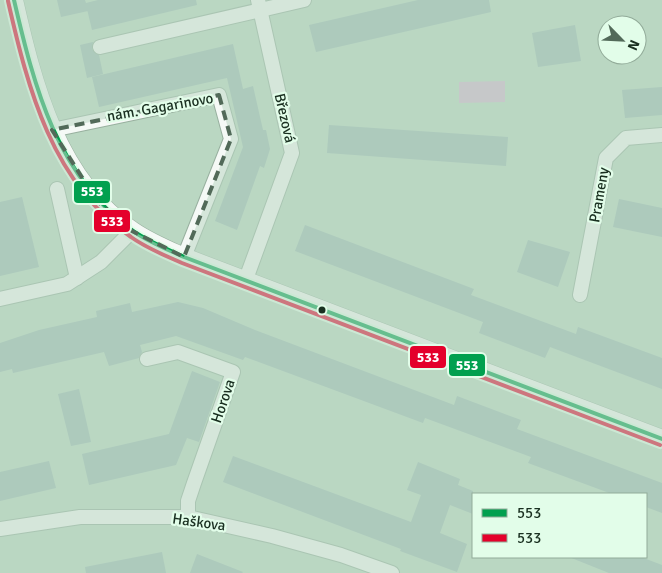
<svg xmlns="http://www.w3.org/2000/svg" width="662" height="573" viewBox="0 0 662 573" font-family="Signika,sans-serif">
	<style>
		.green { fill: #d6b7d1 }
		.building { fill: #9ebab4 }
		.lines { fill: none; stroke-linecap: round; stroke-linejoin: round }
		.minor-casing { stroke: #98b09f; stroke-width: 16 }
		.tertiary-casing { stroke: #98b09f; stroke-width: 19 }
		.minor { stroke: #f5f9f6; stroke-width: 14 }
		.tertiary { stroke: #f5f9f6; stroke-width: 18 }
		.bus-1-casing { stroke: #e2fde9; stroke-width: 8 }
		.bus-2-casing { stroke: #e2fde9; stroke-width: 8 }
		.bus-1 { stroke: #01a04f; stroke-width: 4 }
		.bus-2 { stroke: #e4002b; stroke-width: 4 }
		.marked { fill: none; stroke: #526a59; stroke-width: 4; stroke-dasharray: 10 6; stroke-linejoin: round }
		.bus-dot { fill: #1a3021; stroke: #e2fde9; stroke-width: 2 }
		.labels { text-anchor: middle; stroke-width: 4.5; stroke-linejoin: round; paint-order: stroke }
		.street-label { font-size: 15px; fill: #1a3021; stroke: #e2fde9 }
		.line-badge { stroke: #e2fde9; stroke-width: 2 }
		.badge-label { font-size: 14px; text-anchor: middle; font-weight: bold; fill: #fff }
	</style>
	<rect width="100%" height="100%" fill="#bad7c2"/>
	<path class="green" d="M505 81V102L459 103V82Z"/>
	<g class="building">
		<path d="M57 0H85L86 3 98 0H196L197 5 92 30 87 9 88 11 61 17Z"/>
		<path d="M418 0H489L491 12 316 52 309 25Z"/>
		<path d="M575 25 581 61 538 67 532 33Z"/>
		<path d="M93 42 92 49 99 55 103 74 87 78 80 45Z"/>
		<path d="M233 44 243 89 253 86 263 130H266L270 149 264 168 260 166 237 230 215 221 243 147 227 78 99 107 92 77Z"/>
		<path d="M662 87V115L625 118 622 90Z"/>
		<path d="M329 125 508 137 506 166 327 153Z"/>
		<path d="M22 197 39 267 0 276V202Z"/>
		<path d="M619 199 662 208V237L613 227Z"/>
		<path d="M305 225 474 289 471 295 576 334 578 327 662 358V389L550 347 545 358 479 333 483 322 295 251Z"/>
		<path d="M528 240 570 252 558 287 517 272Z"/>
		<path d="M178 302 203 308 255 330 454 405 457 396 521 420 517 429 662 483V513L646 507V494H612L528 463 531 457 425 418 423 423 245 357 243 360 176 336 140 345 142 352 139 358 109 366 104 352 13 373 12 369 0 372V343L39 330 97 317 96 311 130 303 132 312Z"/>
		<path d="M192 371 220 382 199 442 187 438 176 465 89 485 82 454 169 434Z"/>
		<path d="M79 389 91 442 71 446 58 394Z"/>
		<path d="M233 456 411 522 421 495 407 490 418 462 460 479 458 485 473 491V514L450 505 440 533 467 544 457 572 400 551 401 549 223 482Z"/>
		<path d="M49 461 56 488 0 501V472Z"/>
		<path d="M162 552 166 573H86L85 567Z"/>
		<path d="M197 554 243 572 242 573H190Z"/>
		<path d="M569 557H641L662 565V573H609Z"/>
	</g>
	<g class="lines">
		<g class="minor-casing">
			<g id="minor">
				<path d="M100 47 304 0"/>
				<path d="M52 130 219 95 231 139 184 257"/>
				<path d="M57 189 77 278"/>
				<path d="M246 279 292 153 258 0"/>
				<path d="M580 295 606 158 626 138 662 135"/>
				<path d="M0 299 67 284 101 262 132 231"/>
				<path d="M147 359 178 352 233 372 194 483 188 501V517"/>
				<path d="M0 529 80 517H188L272 536 341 555 392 573"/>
			</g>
		</g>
		<g class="tertiary-casing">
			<path id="tertiary" d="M14 0C33 84 57 181 133 231 149 242 166 249 184 257L662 439"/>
		</g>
		<use href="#minor" class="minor"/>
		<use href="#tertiary" class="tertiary"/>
		<g class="bus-1-casing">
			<path id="bus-1" d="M14 0C34 86 57 177 133 231 149 242 167 249 184 257L662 439"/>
		</g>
		<g class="bus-2-casing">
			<path id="bus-2" d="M8 1C28 89 52 183 131 237 146 248 164 255 182 263L660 445"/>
		</g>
		<use href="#bus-1" class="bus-1"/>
		<use href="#bus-2" class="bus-2"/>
	</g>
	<path d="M0 0H662V573H0ZM219 95 231 139 184 257 132 231 97 201 52 130Z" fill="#bad7c2" fill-opacity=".55" fill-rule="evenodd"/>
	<path class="marked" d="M219 95 231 139 184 257 132 231 97 201 52 130Z"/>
	<circle class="bus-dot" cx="322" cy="310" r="4.5"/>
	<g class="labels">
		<g class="street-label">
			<text transform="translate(160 107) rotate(-10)" y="5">nám. Gagarinovo</text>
			<text transform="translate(285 118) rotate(77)" y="5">Březová</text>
			<text transform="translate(599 195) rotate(-80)" y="5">Prameny</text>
			<text transform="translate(223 401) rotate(-71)" y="5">Horova</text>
			<text transform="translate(199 522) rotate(8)" y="5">Haškova</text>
		</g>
	</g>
	<g class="line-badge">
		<rect x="73" y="180" width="38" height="24" rx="5" fill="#01a04f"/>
		<rect x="93" y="209" width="38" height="24" rx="5" fill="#e4002b"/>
		<rect x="409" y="345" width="38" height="24" rx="5" fill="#e4002b"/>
		<rect x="448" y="353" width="38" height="24" rx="5" fill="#01a04f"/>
	</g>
	<g class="badge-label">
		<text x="92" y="196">553</text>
		<text x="112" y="226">533</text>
		<text x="428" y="362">533</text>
		<text x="467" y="370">553</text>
	</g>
	<rect x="472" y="493" width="175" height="65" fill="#e2fde9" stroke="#92ab99"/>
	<rect x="482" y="509" width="25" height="8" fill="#01a04f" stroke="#92ab99"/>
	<text x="517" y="518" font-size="15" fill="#1a3021">553</text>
	<rect x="482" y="534" width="25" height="8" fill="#e4002b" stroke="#92ab99"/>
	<text x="517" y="543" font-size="15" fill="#1a3021">533</text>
	<g transform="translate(622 40) rotate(114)"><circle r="24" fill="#e2fde9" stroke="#92ab99"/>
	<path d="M0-4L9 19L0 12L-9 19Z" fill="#526a59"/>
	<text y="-8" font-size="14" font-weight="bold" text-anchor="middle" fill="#1a3021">N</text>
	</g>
</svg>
